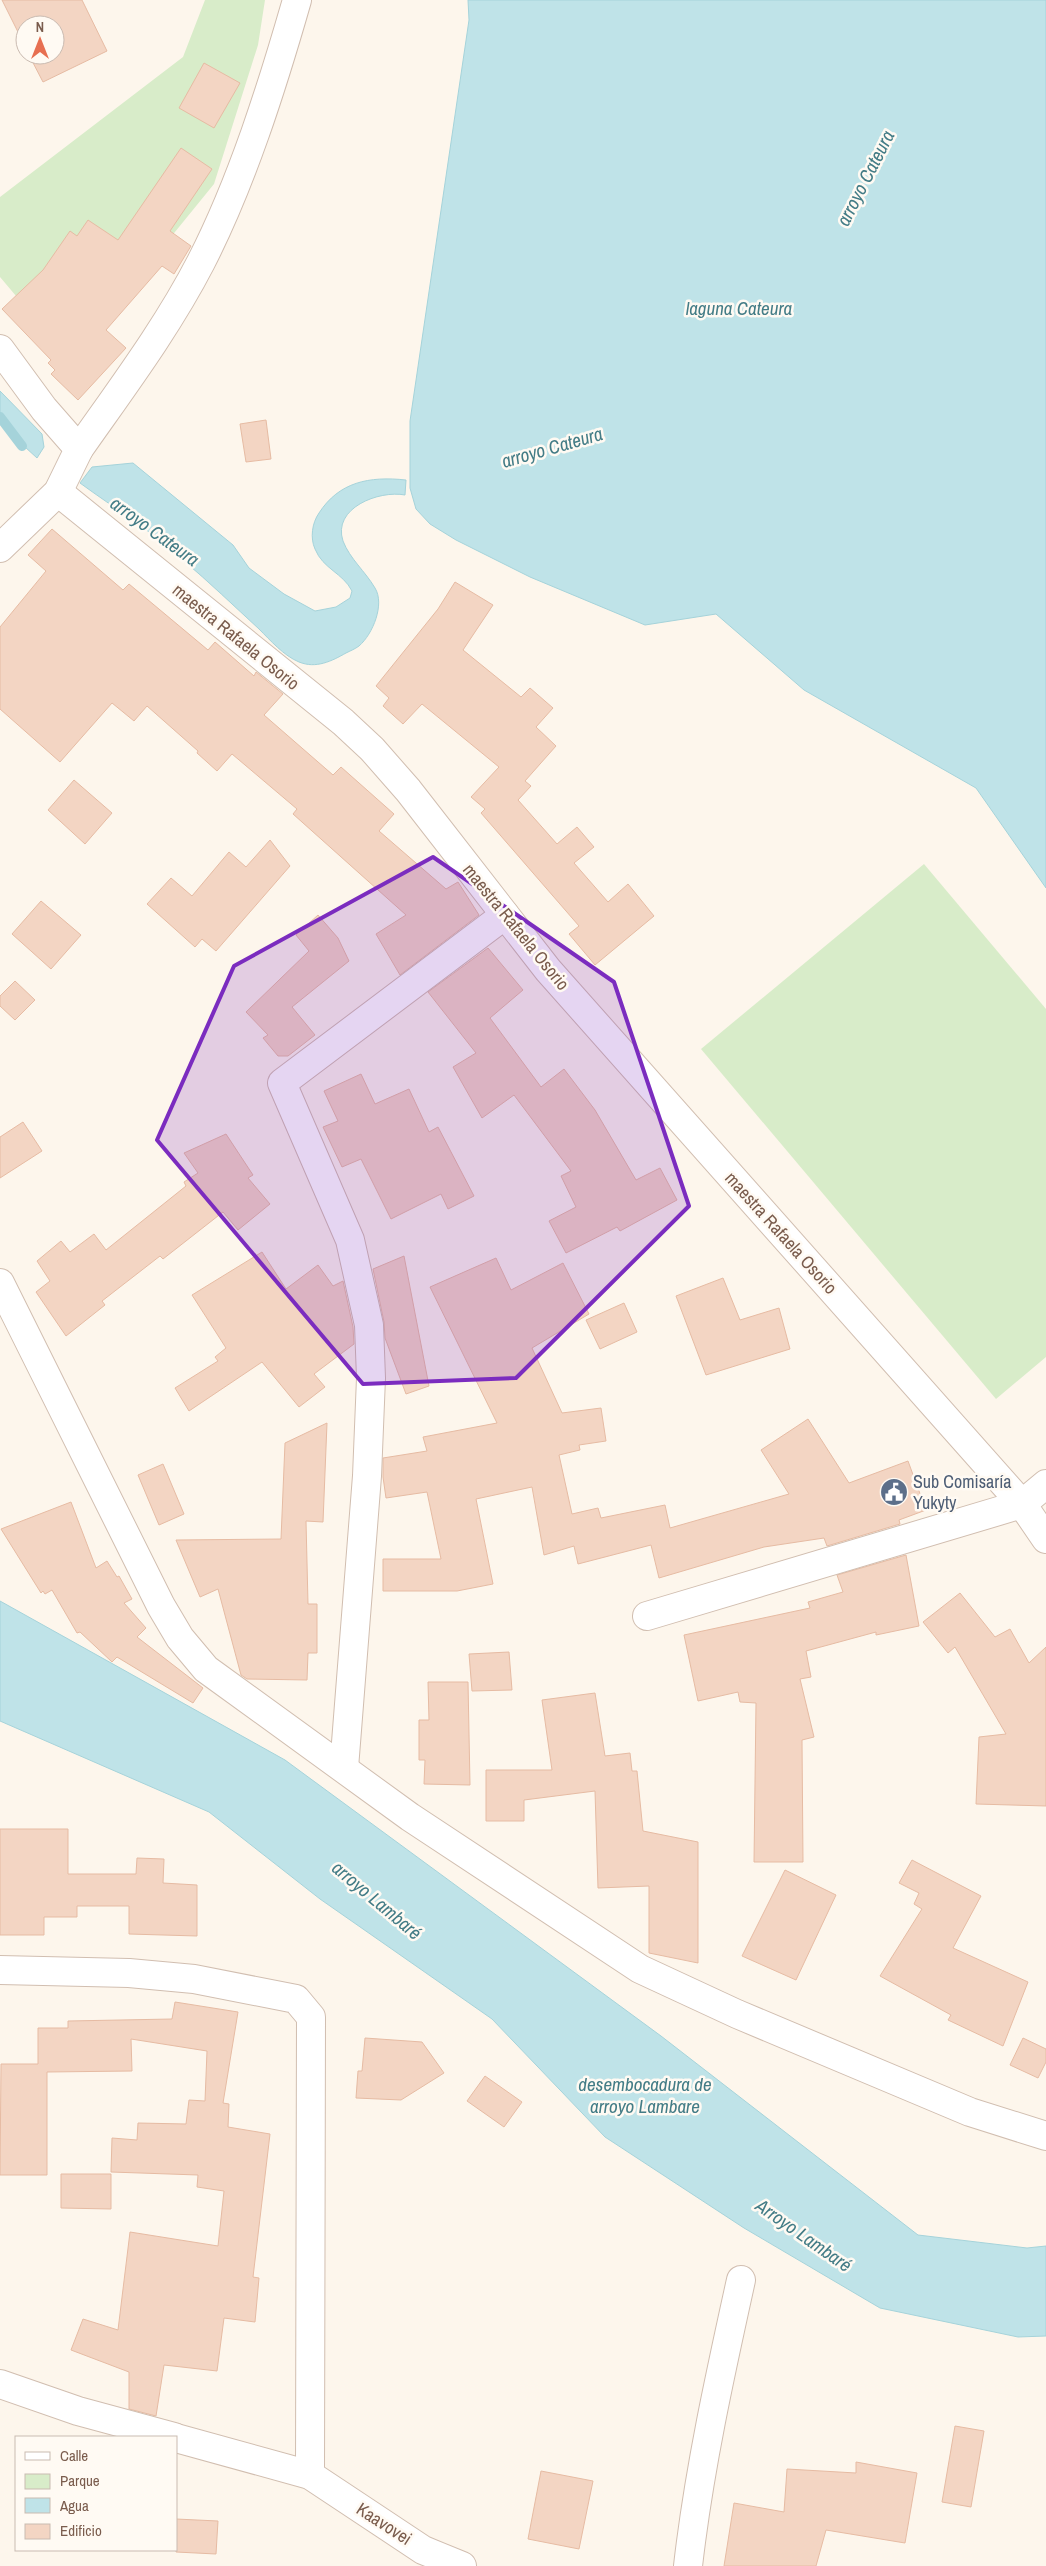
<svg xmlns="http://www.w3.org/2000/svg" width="1046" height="2566" viewBox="0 0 1046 2566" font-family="'Archivo Narrow',sans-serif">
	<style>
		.green { fill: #d8ecc9 }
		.water { fill: #bfe3e8; stroke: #a5d3da }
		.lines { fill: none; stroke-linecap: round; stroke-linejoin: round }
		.stream { stroke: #a5d3da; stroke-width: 10 }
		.building { fill: #f3d5c3; stroke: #e6bba3 }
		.minor-casing { stroke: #d1beb0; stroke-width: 30 }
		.minor { stroke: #fff; stroke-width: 28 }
		.marked { fill: #7b2cbf; fill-opacity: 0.2; stroke: #7b2cbf; stroke-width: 4; stroke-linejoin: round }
		.labels { text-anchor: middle; stroke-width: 5; stroke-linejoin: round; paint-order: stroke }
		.street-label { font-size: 18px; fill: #7a5c4d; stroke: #fffaf3 }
		.service-label { font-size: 18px; fill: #4e5e75; stroke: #fffaf3; text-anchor: start }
		.water-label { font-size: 19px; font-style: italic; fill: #437c86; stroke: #fffaf3 }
	</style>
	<rect width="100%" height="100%" fill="#fdf6ec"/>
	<g class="green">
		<path d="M205 0H265L258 45 214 184 118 302 49 335 0 277V197L183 57Z"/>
		<path d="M924 864 1046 1009V1357L996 1399 701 1049Z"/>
	</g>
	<g class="water">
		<path d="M468 0H1046V888L976 788 804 690 716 614 645 625 530 577 456 540 430 524 416 509 410 488V421L469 20Z"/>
		<path d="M0 391 42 434 44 447 37 458 0 424Z"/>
		<path d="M133 463 233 545 249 568 284 594 315 611 336 607 350 598 352 591C343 573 323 569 315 549 310 538 312 523 319 513 339 482 369 476 406 480L405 495C379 490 332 508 343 541 350 559 365 571 375 588 385 604 373 634 359 646 355 649 350 651 346 653 332 661 316 669 299 662 284 656 270 640 259 629 234 606 209 582 183 560 152 531 114 508 80 483L92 467Z"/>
		<path d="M0 1601 285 1760 661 2036 918 2235 1027 2248 1046 2246V2336L1018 2337 880 2308 744 2228 605 2137 492 2019 320 1899 209 1812 0 1721Z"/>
	</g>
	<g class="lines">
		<path class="stream" d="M0 417 22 446"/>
	</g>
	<g class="building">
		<path d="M2 0H82L107 51 43 82 29 55H55V25H25V46Z"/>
		<path d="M204 63 240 83 214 128 179 108Z"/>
		<path d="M181 148 212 169 170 231 191 246 174 274 162 266 106 330 126 348 78 400 51 374 55 370 48 363 51 360 2 309 43 270 70 231 77 236 88 220 118 240Z"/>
		<path d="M266 420 271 459 246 462 240 424Z"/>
		<path d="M52 529 123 590 129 584 208 650 215 642 254 676 256 672 283 694 264 715 333 775 341 767 394 814 379 831 446 889 458 882 479 915 400 975 376 934 406 915 293 814 297 809 232 754 217 771 197 753 198 751 147 706 134 721 112 703 60 762 0 709V627L46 571 28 555Z"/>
		<path d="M455 582 493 605 463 650 521 697 530 688 553 708 536 727 556 746 525 781 531 786 518 800 557 844 577 827 594 847 574 863 608 902 628 884 654 916 595 965 569 934 579 926 481 813 485 809 471 797 499 767 422 704 403 724 383 706 389 698 376 686 438 609Z"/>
		<path d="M74 780 112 813 85 844 48 810Z"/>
		<path d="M270 840 290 866 216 951 202 939 195 947 147 904 171 878 192 896 229 852 246 867Z"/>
		<path d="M41 901 81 935 51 969 12 934Z"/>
		<path d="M318 915 338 938 349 961 292 1007 315 1035 288 1056H278L263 1038 268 1035 246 1012 309 951 296 935Z"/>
		<path d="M488 948 523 990 490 1018 541 1087 564 1069 595 1110 636 1180 660 1168 677 1200 620 1231 617 1227 566 1253 549 1221 576 1207 561 1176 571 1171 514 1095 482 1118 453 1067 476 1053 428 992Z"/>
		<path d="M15 981 35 1000 15 1020 0 1006V996Z"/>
		<path d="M361 1074 375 1104 409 1089 429 1132 438 1127 474 1196 448 1209 441 1194 391 1219 361 1159 342 1167 323 1127 338 1121 324 1091Z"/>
		<path d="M23 1122 42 1151 0 1178V1137Z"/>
		<path d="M226 1134 253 1175 248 1178 270 1204 238 1230 223 1212 163 1259 160 1256 102 1301 105 1305 66 1336 36 1292 50 1281 37 1261 61 1241 70 1252 94 1234 106 1250 186 1186 184 1182 198 1173 184 1153Z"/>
		<path d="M262 1252 286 1289 318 1265 333 1286 343 1281 353 1327 354 1344 314 1374 325 1387 299 1407 262 1362 189 1411 175 1388 218 1361 215 1357 226 1348 192 1295Z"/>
		<path d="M404 1256 429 1386 406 1394 385 1338 384 1322 373 1269Z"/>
		<path d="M496 1258 511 1290 563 1263 589 1314 532 1348 562 1413 601 1408 606 1441 579 1445 580 1450 559 1455 572 1514 598 1508 601 1518 665 1505 670 1528 789 1494 761 1450 808 1419 849 1483 908 1461 926 1510 899 1520 900 1524 827 1546 824 1538 764 1547 659 1578 651 1545 578 1564 574 1546 544 1555 532 1487 476 1499 493 1584 457 1591H383V1559H441L427 1492 386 1498 383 1477V1458L427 1451 423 1437 497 1423 430 1287Z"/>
		<path d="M723 1278 740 1320 779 1308 790 1349 706 1375 676 1296Z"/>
		<path d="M624 1303 637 1332 600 1349 586 1320Z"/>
		<path d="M327 1423 323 1522 306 1521 308 1604H317V1653H308L307 1680 247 1679 241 1675 218 1589 200 1597 176 1540 281 1539 285 1443Z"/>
		<path d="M163 1464 184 1514 159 1525 138 1475Z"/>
		<path d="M71 1502 96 1568 107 1561 117 1577 119 1576 132 1599 124 1603 146 1628 137 1637 203 1688 193 1703 117 1657 112 1662 80 1632 77 1633 52 1590 45 1594 43 1591 41 1593 1 1529Z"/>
		<path d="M906 1555 919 1626 876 1635V1632L806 1651 811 1677 800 1679 814 1737 802 1740 803 1862H754L756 1703 740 1702 738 1692 698 1701 684 1635 810 1608 808 1602 843 1592 837 1575Z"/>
		<path d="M960 1593 995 1637 1010 1629 1029 1663 1046 1647V1806L976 1804 979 1737 1006 1734 955 1647 948 1653 923 1622Z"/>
		<path d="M509 1652 512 1690 472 1691 469 1654Z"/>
		<path d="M428 1682H468L470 1785 424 1784 425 1760H419V1720H429Z"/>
		<path d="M595 1693 605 1756 630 1753 632 1771H637L643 1831 698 1842V1963L649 1953V1886L598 1888 595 1791 524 1800V1821H486V1770H552L542 1700Z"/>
		<path d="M0 1829H68V1874H136L137 1858 164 1859 163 1883 197 1885V1936L129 1934V1906H77V1917H44V1935H0Z"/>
		<path d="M912 1860 981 1896 953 1948 1028 1982 1003 2046 948 2020 951 2015 880 1976 922 1909 914 1904 919 1893 899 1883Z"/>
		<path d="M785 1870 836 1895 796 1980 742 1956Z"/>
		<path d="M175 2002 238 2012 223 2103 229 2104 228 2127 270 2134 253 2277 259 2278 255 2322 224 2318 217 2371 164 2365 156 2416 129 2409V2372L71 2350 83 2319 118 2330 130 2232 218 2246 224 2191 197 2187 198 2175 111 2172 112 2138 137 2140 138 2123 186 2124 189 2100 205 2101 207 2051 131 2039 132 2071 47 2072V2175H0L1 2064H38V2028H68V2021L172 2019Z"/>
		<path d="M365 2038 422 2042 444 2073 401 2100 356 2098 358 2071H362Z"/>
		<path d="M1023 2038 1046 2049V2062L1038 2078 1010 2065Z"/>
		<path d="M485 2076 522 2102 504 2127 467 2101Z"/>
		<path d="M61 2174H111V2209L61 2208Z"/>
		<path d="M955 2426 984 2431 971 2507 942 2502Z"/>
		<path d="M856 2462 917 2473 905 2543 826 2530 816 2566H724L734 2503 784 2512 787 2469 856 2473Z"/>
		<path d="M541 2471 593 2481 579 2549 528 2539Z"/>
		<path d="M176 2519 218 2521 216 2554 176 2552Z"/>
	</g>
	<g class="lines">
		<g class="minor-casing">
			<g id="minor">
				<path d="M0 349 44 409 79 449 58 492 0 548"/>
				<path d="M79 449C121 389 167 328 201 262 242 182 272 87 297 0"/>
				<path d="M58 492 343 722 372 749 408 790 548 970 1022 1504 1046 1539"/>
				<path d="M0 1283 161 1606 180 1638 206 1669 410 1817 640 1969 737 2014 970 2112 1046 2136"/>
				<path d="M647 1616 1022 1504 1046 1484"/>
				<path d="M344 1768 367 1476 371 1378 369 1325 350 1240 282 1083 505 915"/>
				<path d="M0 1970 129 1973 194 1979 296 1999 311 2017 310 2475"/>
				<path d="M0 2384 78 2411 174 2437"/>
				<path d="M176 2438 310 2475 423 2550 462 2566"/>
				<path d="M688 2566C699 2470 720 2375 741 2280"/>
			</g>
		</g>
		<use href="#minor" class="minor"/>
	</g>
	<path class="marked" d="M433 857 614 982 689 1206 516 1378 363 1384 157 1140 234 966Z"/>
	<defs>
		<g id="civic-disc" transform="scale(1.4375)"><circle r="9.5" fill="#5c6f8a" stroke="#fffaf3"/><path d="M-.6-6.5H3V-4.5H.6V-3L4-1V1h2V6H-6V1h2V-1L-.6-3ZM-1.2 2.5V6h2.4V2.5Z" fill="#fff"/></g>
	</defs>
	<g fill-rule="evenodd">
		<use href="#civic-disc" x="894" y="1492"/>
	</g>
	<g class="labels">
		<g class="street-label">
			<text transform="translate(236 637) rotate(39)" y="6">maestra Rafaela Osorio</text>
			<text transform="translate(516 927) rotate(51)" y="6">maestra Rafaela Osorio</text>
			<text transform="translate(781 1233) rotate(48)" y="6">maestra Rafaela Osorio</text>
			<text transform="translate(384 2524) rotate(33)" y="6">Kaavovei</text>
		</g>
		<g class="service-label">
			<text x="913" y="1488">Sub Comisaría<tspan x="913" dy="21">Yukyty</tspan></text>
		</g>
		<g class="water-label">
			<text transform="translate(865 178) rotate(-63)" y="7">arroyo Cateura</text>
			<text x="739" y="315">laguna Cateura</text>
			<text transform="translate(552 447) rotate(-16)" y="7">arroyo Cateura</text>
			<text transform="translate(155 531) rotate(36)" y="7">arroyo Cateura</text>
			<text transform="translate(377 1900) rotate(40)" y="7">arroyo Lambaré</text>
			<text x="645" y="2091">desembocadura de<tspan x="645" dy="22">arroyo Lambare</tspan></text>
			<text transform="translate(804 2235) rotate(35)" y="7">Arroyo Lambaré</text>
		</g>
	</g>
	<rect x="15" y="2436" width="162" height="115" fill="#fffaf3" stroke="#cabbb1"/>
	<rect x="25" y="2452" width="25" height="8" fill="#ffffff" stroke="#cabbb1"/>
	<text x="60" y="2461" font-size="15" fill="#7a5c4d">Calle</text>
	<rect x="25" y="2474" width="25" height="15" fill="#d8ecc9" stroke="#cabbb1"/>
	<text x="60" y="2486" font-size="15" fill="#7a5c4d">Parque</text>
	<rect x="25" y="2498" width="25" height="15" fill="#bfe3e8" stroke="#cabbb1"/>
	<text x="60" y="2511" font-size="15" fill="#7a5c4d">Agua</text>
	<rect x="25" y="2524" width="25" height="15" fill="#f3d5c3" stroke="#cabbb1"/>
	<text x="60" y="2536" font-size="15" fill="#7a5c4d">Edificio</text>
	<g transform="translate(40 40)"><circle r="24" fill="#fffaf3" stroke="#cabbb1"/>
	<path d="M0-4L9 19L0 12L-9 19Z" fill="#e76f51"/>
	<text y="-8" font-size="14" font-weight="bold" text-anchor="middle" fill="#7a5c4d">N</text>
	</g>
</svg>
